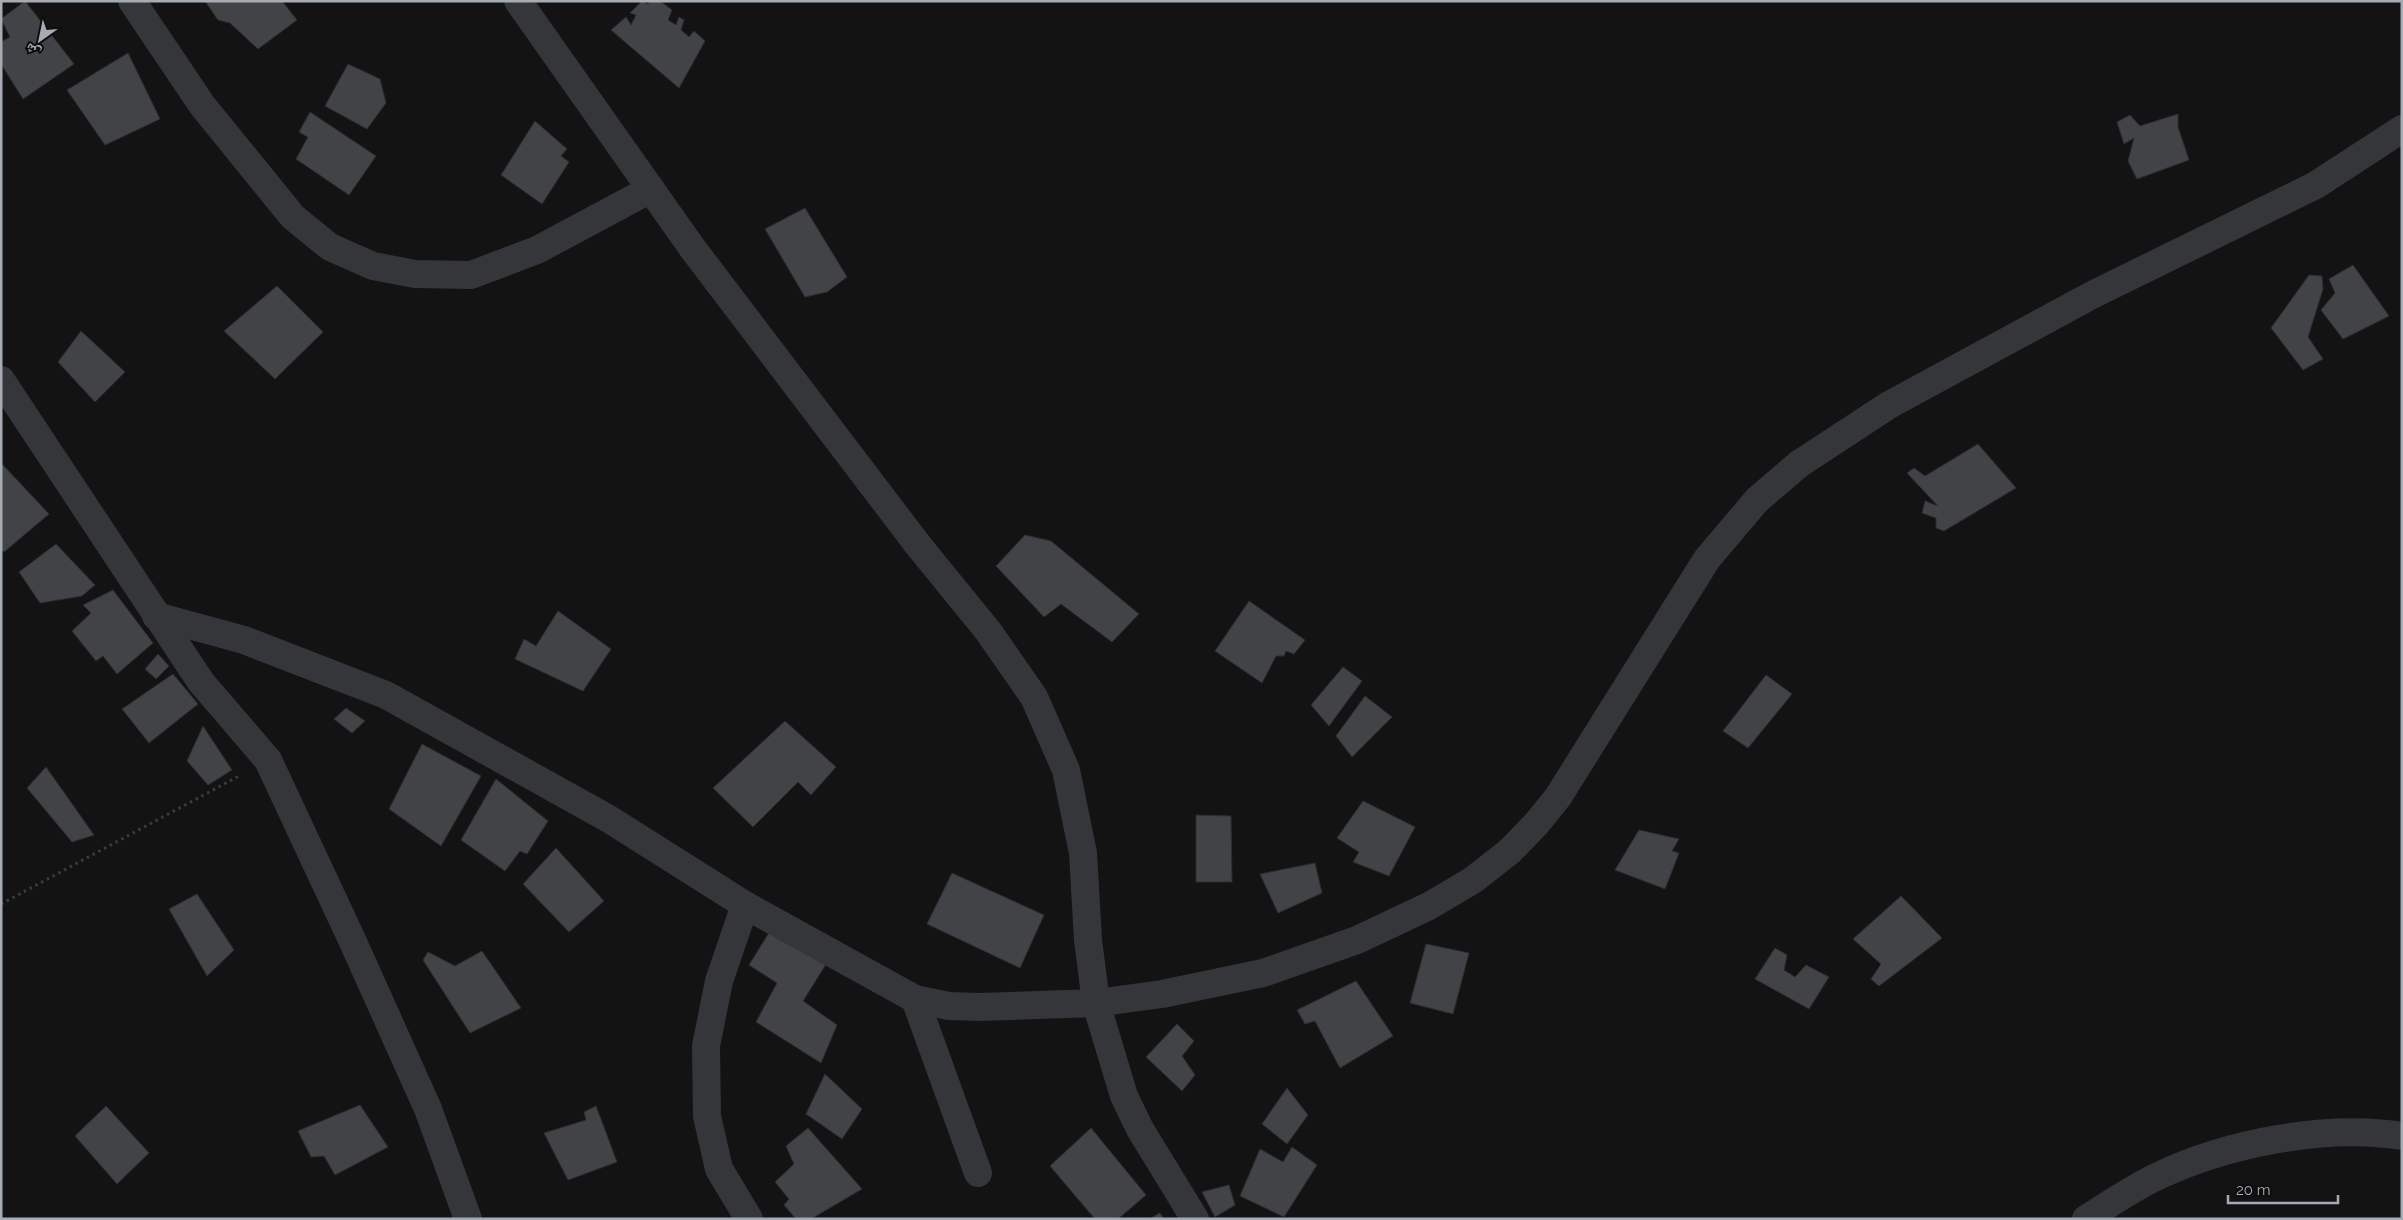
<svg xmlns="http://www.w3.org/2000/svg" width="2403" height="1220" viewBox="0 0 2403 1220" font-family="Raleway,'Noto Naskh Arabic',sans-serif">
	<style>
		.building { fill: #424347; stroke: #2d2e30 }
		.lines { fill: none; stroke-linecap: round; stroke-linejoin: round }
		.path { stroke: #3a3d40; stroke-width: 3; stroke-dasharray: 2.5 4; stroke-linecap: butt }
		.minor { stroke: #343639; stroke-width: 28 }
		.tertiary { stroke: #343639; stroke-width: 28 }
	</style>
	<rect width="100%" height="100%" fill="#131314"/>
	<g class="building">
		<path d="M25 1 74 64 23 99 1 64V42L10 37 1 19Z"/>
		<path d="M205 1H282L297 20 258 49 230 23 218 20Z"/>
		<path d="M642 1 648 4 649 1H660L672 10 668 20 676 25 679 17 684 20 681 30 689 37 694 31 705 41 679 88 611 30 626 17 631 25 636 15 630 13Z"/>
		<path d="M128 53 160 119 105 145 67 90Z"/>
		<path d="M348 64 380 79 386 103 367 129 325 106Z"/>
		<path d="M310 112 376 156 349 195 296 159 308 137 299 132Z"/>
		<path d="M2178 114V127L2189 160 2137 179 2128 161 2134 138 2124 144 2117 122 2130 115 2140 126Z"/>
		<path d="M535 121 567 149 561 156 569 162 542 204 501 175Z"/>
		<path d="M805 208 847 277 827 292 805 297 765 229Z"/>
		<path d="M2353 265 2389 316 2343 339 2321 310 2335 293 2329 279Z"/>
		<path d="M2309 275 2322 276 2323 289 2308 337 2323 359 2303 370 2271 328Z"/>
		<path d="M277 286 323 332 275 379 224 331Z"/>
		<path d="M81 331 125 372 95 402 58 362Z"/>
		<path d="M1978 444 2016 488 1944 531 1936 528V518L1922 513 1925 501 1938 506 1907 473 1914 468 1925 476Z"/>
		<path d="M3 465 49 514 4 552 1 549V466Z"/>
		<path d="M1025 535 1051 541 1139 614 1112 642 1061 604 1044 617 996 566Z"/>
		<path d="M56 544 95 585 82 596 40 603 19 572Z"/>
		<path d="M113 590 153 643 117 674 103 656 96 661 72 631 91 613 83 605Z"/>
		<path d="M1249 601 1305 640 1294 654 1286 651 1284 656H1276L1262 683 1215 651Z"/>
		<path d="M558 611 611 649 583 691 515 659 524 639 536 646Z"/>
		<path d="M158 654 169 666 156 679 145 669Z"/>
		<path d="M1343 667 1362 681 1329 726 1311 705Z"/>
		<path d="M173 674 198 704 149 743 122 709Z"/>
		<path d="M1766 675 1792 694 1748 748 1723 731Z"/>
		<path d="M1365 696 1392 717 1352 757 1336 736Z"/>
		<path d="M346 708 365 721 352 733 334 719Z"/>
		<path d="M785 721 836 767 811 795 798 782 753 827 713 788Z"/>
		<path d="M203 726 232 770 208 785 187 761Z"/>
		<path d="M422 744 481 776 441 846 389 809Z"/>
		<path d="M46 767 94 835 72 842 27 788Z"/>
		<path d="M496 779 548 821 527 854 520 851 505 871 461 840Z"/>
		<path d="M1363 801 1415 827 1389 876 1353 862 1359 852 1337 838Z"/>
		<path d="M1196 815 1231 816 1232 882H1196Z"/>
		<path d="M1639 830 1679 839 1672 851 1679 853 1665 889 1615 870Z"/>
		<path d="M556 848 604 901 569 932 523 884Z"/>
		<path d="M1315 863 1322 893 1278 913 1260 874Z"/>
		<path d="M952 873 1044 915 1020 968 927 924Z"/>
		<path d="M197 894 234 950 207 976 169 909Z"/>
		<path d="M1901 896 1942 938 1879 986 1871 979 1881 964 1853 939Z"/>
		<path d="M772 928 828 961 803 1001 837 1025 821 1063 756 1022 777 983 749 965Z"/>
		<path d="M1426 944 1469 953 1453 1014 1410 1003Z"/>
		<path d="M1775 948 1787 955 1784 970 1795 977 1806 965 1829 977 1809 1009 1755 979Z"/>
		<path d="M482 951 521 1008 470 1033 423 960 428 952 455 966Z"/>
		<path d="M1356 981 1393 1036 1340 1068 1315 1021 1305 1024 1297 1010Z"/>
		<path d="M1177 1024 1194 1041 1182 1056 1195 1075 1182 1091 1146 1057Z"/>
		<path d="M825 1074 862 1109 842 1139 806 1114Z"/>
		<path d="M1287 1088 1308 1115 1287 1144 1262 1124Z"/>
		<path d="M360 1105 388 1147 335 1175 324 1156 311 1157 298 1131Z"/>
		<path d="M106 1106 149 1153 117 1184 75 1136Z"/>
		<path d="M596 1106 617 1162 568 1180 544 1133 586 1120 584 1112Z"/>
		<path d="M808 1128 862 1189 811 1219H796L784 1205 789 1199 775 1182 794 1164 786 1146Z"/>
		<path d="M1091 1128 1146 1195 1118 1219H1095L1050 1166Z"/>
		<path d="M1292 1147 1317 1165 1284 1217 1240 1196 1260 1149 1283 1162Z"/>
		<path d="M1229 1185 1235 1205 1215 1217 1202 1192Z"/>
		<path d="M1160 1213 1164 1219H1149Z"/>
	</g>
	<g class="lines">
		<path class="path" d="M1 904 239 776"/>
		<g class="minor">
			<path d="M132 1 202 105 293 217 330 247 373 266 415 274 471 275 537 250 651 189"/>
			<path d="M518 1 693 249 918 545 988 631 1034 697 1066 770 1083 853 1088 940 1096 1003 1124 1096 1140 1129 1195 1219"/>
			<path d="M156 616 244 640 386 695 609 819 745 905 915 999 949 1006 979 1007 1096 1003 1162 994 1263 973 1357 940 1429 906 1473 880 1510 851 1537 823 1558 797 1707 559 1757 500 1799 464 1889 405 2092 295 2316 185 2402 129"/>
			<path d="M745 905 719 981 706 1046 707 1116 719 1169 749 1219"/>
			<path d="M915 999 978 1173"/>
			<path d="M2086 1219C2109 1204 2133 1188 2158 1176 2228 1143 2325 1124 2402 1136"/>
		</g>
		<path class="tertiary" d="M1 380 201 682 268 760 353 942 428 1109 468 1219"/>
	</g>
	<rect width="2403" height="1220" fill="none" stroke="#a5acb4" stroke-width="5"/>
	<g transform="translate(40 40) rotate(213)" stroke="#0e0e0f" stroke-width="4" paint-order="stroke">
	<path d="M0-4L9 19L0 12L-9 19Z" fill="#a5acb4"/>
	<text y="-8" font-size="14" font-weight="bold" text-anchor="middle" fill="#a5acb4">ش</text>
	</g>
	<path d="M2228 1195v8h110v-8" fill="none" stroke="#a5acb4" stroke-width="2.5"/>
	<text x="2236" y="1195" font-size="15" fill="#a5acb4" stroke="#0e0e0f" stroke-width="4" paint-order="stroke">20 m</text>
</svg>
